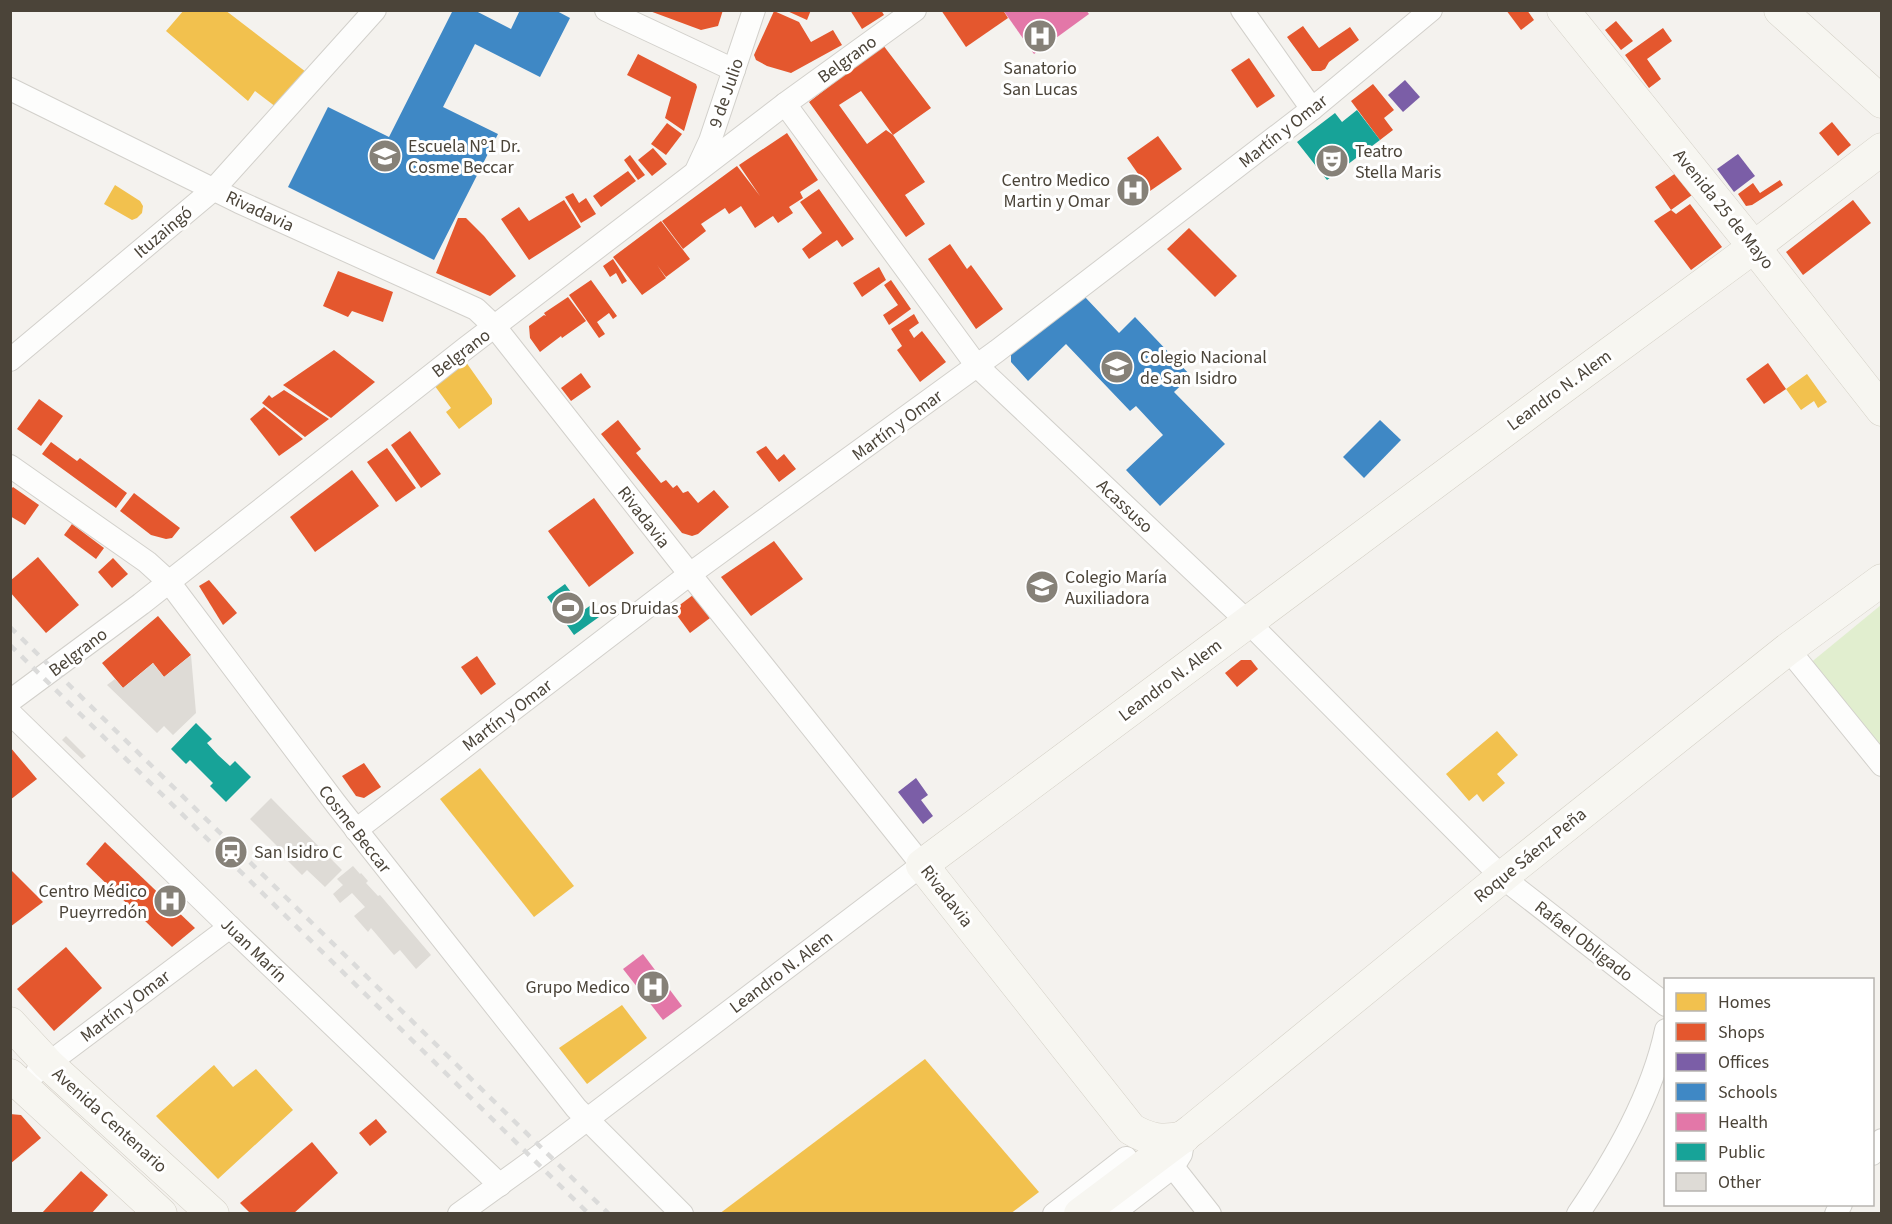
<svg xmlns="http://www.w3.org/2000/svg" width="1892" height="1224" viewBox="0 0 1892 1224" font-family="'Source Sans 3',sans-serif">
	<style>
		.green { fill: #e1eecf }
		.homes { fill: #f2c14e }
		.shops { fill: #e4572e; fill-rule: evenodd }
		.offices { fill: #7b5ea7 }
		.schools { fill: #3f88c5 }
		.health { fill: #e377a8 }
		.public { fill: #17a398 }
		.building { fill: #dedbd6 }
		.lines { fill: none; stroke-linecap: round; stroke-linejoin: round }
		.street-casing { stroke: #d2d0cb; stroke-width: 24 }
		.secondary-casing { stroke: #d3cfc5; stroke-width: 33 }
		.street { stroke: #fdfdfc; stroke-width: 22 }
		.secondary { stroke: #f7f6f1; stroke-width: 32 }
		.rail { stroke: #dbdbda; stroke-width: 4.5; stroke-dasharray: 8 8; stroke-linecap: butt }
		.labels { text-anchor: middle; stroke-width: 6; stroke-linejoin: round; paint-order: stroke }
		.street-label { font-size: 18px; fill: #4b4439; stroke: #fff }
		.poi-label { font-size: 18px; fill: #4b4439; stroke: #fff; text-anchor: start }
	</style>
	<rect width="100%" height="100%" fill="#f4f2ee"/>
	<path class="green" d="M1881 605V764L1803 669Z"/>
	<g class="homes">
		<path d="M184 10H225L306 72 276 107 255 91 248 101 166 31Z"/>
		<path d="M115 185 140 201 143 206 142 213 137 218 132 220 104 204Z"/>
		<path d="M461 355 492 399V404L459 429 446 412 451 408 429 378Z"/>
		<path d="M1807 374 1827 402 1818 408 1814 401 1801 410 1786 389Z"/>
		<path d="M1497 731 1518 755 1497 774 1505 783 1483 802 1477 794 1469 801 1446 774Z"/>
		<path d="M480 768 574 886 534 917 440 799Z"/>
		<path d="M69 969 84 987 52 1014 37 996Z"/>
		<path d="M622 1005 647 1038 587 1084 559 1048Z"/>
		<path d="M925 1059 1039 1192 1010 1214H719Z"/>
		<path d="M214 1065 233 1087 256 1069 293 1110 218 1179 156 1116Z"/>
	</g>
	<g class="shops">
		<path d="M647 10H723L718 26 701 30Z"/>
		<path d="M785 10H811L807 20Z"/>
		<path d="M850 10H881L884 15 862 29Z"/>
		<path d="M941 10H1003L1008 18 966 47Z"/>
		<path d="M1506 10H1527L1534 20 1521 30Z"/>
		<path d="M774 11 799 22 811 42 833 30 842 45 791 73 767 66 756 60 754 55Z"/>
		<path d="M1616 21 1633 41 1621 50 1605 30Z"/>
		<path d="M1303 26 1319 48 1350 27 1359 40 1329 62 1325 69 1321 71H1312L1287 37Z"/>
		<path d="M1663 28 1672 41 1647 59 1661 79 1649 88 1625 55Z"/>
		<path d="M883 45 931 108 893 135 925 182 905 195 925 224 906 237 809 102ZM861 91 893 135 886 130 867 144 839 105Z"/>
		<path d="M638 54 696 84 697 87 684 131 665 118 671 97 627 75Z"/>
		<path d="M1249 58 1275 96 1257 108 1231 70Z"/>
		<path d="M1373 84 1394 110 1384 118 1393 130 1380 140 1351 101Z"/>
		<path d="M1832 122 1851 145 1838 156 1819 133Z"/>
		<path d="M667 123 682 134 666 155 651 144Z"/>
		<path d="M787 133 818 180 800 192 803 198 789 207 793 213 778 223 773 216 755 228 741 206 729 214 725 208 701 224 706 231 683 249 662 221 737 166 760 196 739 165Z"/>
		<path d="M1158 136 1182 169 1150 191 1127 158Z"/>
		<path d="M653 148 667 164 652 176 638 160Z"/>
		<path d="M630 155 645 175 638 180 624 160Z"/>
		<path d="M628 171 636 181 601 207 593 196Z"/>
		<path d="M1676 173 1692 195 1671 210 1676 214 1690 204 1722 247 1691 270 1654 221 1671 210 1655 187Z"/>
		<path d="M1780 180 1783 185 1752 205 1746 206 1738 194 1753 183 1760 193Z"/>
		<path d="M819 189 854 239 842 247 837 240 809 259 802 249 822 233 800 202Z"/>
		<path d="M573 193 579 203 586 198 596 214 581 223 565 197Z"/>
		<path d="M564 200 581 227 529 260 501 219 519 207 529 221Z"/>
		<path d="M1853 200 1871 223 1803 275 1786 252Z"/>
		<path d="M458 218H466L484 236 516 276 490 296 436 273Z"/>
		<path d="M661 221 690 259 666 277 657 265 666 278 642 295 613 257Z"/>
		<path d="M1189 228 1237 276 1215 297 1167 249Z"/>
		<path d="M950 244 967 269 971 265 1003 309 976 329 928 259Z"/>
		<path d="M613 259 627 281 622 284 616 273 610 277 603 266Z"/>
		<path d="M879 267 886 280 862 297 853 283Z"/>
		<path d="M338 271 393 292 383 322 352 311 348 317 323 306Z"/>
		<path d="M591 280 617 316 613 319 609 313 597 322 605 334 599 338 569 295Z"/>
		<path d="M891 280 911 309 889 325 883 315 898 305 884 285Z"/>
		<path d="M568 297 586 321 562 338 561 336 540 352 530 338 529 326 544 315 546 316 544 313Z"/>
		<path d="M914 314 919 323 909 330 914 338 922 331 946 362 920 382 897 350 902 346 891 329Z"/>
		<path d="M334 350 375 382 331 418 283 385Z"/>
		<path d="M1768 363 1786 389 1764 404 1746 379Z"/>
		<path d="M581 373 591 387 571 401 561 388Z"/>
		<path d="M284 390 329 419 305 437 262 403 269 395 272 398Z"/>
		<path d="M39 399 63 416 41 446 17 429Z"/>
		<path d="M264 407 303 439 279 456 250 419Z"/>
		<path d="M618 420 641 449 636 453 661 483 666 480 673 488 677 485 683 493 688 491 698 503 714 490 729 507 698 534 692 536 682 533 601 434Z"/>
		<path d="M410 431 441 474 421 488 391 445Z"/>
		<path d="M51 442 77 461 80 458 127 493 116 508 42 454Z"/>
		<path d="M766 446 777 460 784 454 796 469 779 482 756 452Z"/>
		<path d="M387 448 416 488 396 502 367 462Z"/>
		<path d="M352 470 379 506 315 552 290 517Z"/>
		<path d="M13 487 39 505 25 525 10 516V490Z"/>
		<path d="M134 493 180 528 172 538 166 539 151 535 120 511Z"/>
		<path d="M594 498 634 553 589 587 548 531Z"/>
		<path d="M72 524 104 548 96 559 64 535Z"/>
		<path d="M774 541 803 579 751 616 721 577Z"/>
		<path d="M38 557 79 605 46 633 10 592V581Z"/>
		<path d="M113 558 128 574 112 588 98 572Z"/>
		<path d="M209 580 237 613 223 625 199 586Z"/>
		<path d="M693 595 710 618 690 633 673 610Z"/>
		<path d="M158 616 191 655 164 677 153 663 123 688 102 663Z"/>
		<path d="M477 656 496 684 481 695 461 667Z"/>
		<path d="M1241 660H1251L1258 669 1237 687 1225 673Z"/>
		<path d="M10 747 37 779 10 800Z"/>
		<path d="M364 763 381 787 364 798 356 796 342 776Z"/>
		<path d="M105 842 195 928 172 947 86 864Z"/>
		<path d="M10 869 43 902 10 927Z"/>
		<path d="M66 947 102 988 54 1031 17 989Z"/>
		<path d="M10 1114 21 1115 41 1138 10 1164Z"/>
		<path d="M376 1119 387 1132 370 1146 359 1133Z"/>
		<path d="M312 1142 338 1173 293 1214H251L240 1203Z"/>
		<path d="M81 1171 108 1195 91 1214H41Z"/>
	</g>
	<g class="offices">
		<path d="M1405 80 1420 97 1403 112 1388 95Z"/>
		<path d="M1738 154 1755 176 1734 192 1717 169Z"/>
		<path d="M916 778 928 795 921 800 933 816 923 824 898 792Z"/>
	</g>
	<g class="schools">
		<path d="M453 10H474L511 29 520 10H555L570 18 540 77 475 44 443 107 498 134 434 260 288 187 328 107 389 137Z"/>
		<path d="M1085 297 1119 333 1135 317 1191 376 1174 392 1225 444 1160 506 1126 470 1163 435 1136 406 1130 411 1066 344 1028 381 1011 362V353Z"/>
		<path d="M1380 420 1401 440 1364 478 1343 457Z"/>
	</g>
	<g class="health">
		<path d="M1003 10H1086L1089 14 1034 54Z"/>
		<path d="M1138 174 1150 191 1128 206 1116 189Z"/>
		<path d="M643 954 682 1006 663 1020 623 969Z"/>
	</g>
	<g class="public">
		<path d="M1357 110 1380 140 1327 180 1297 142 1335 113 1342 122Z"/>
		<path d="M565 584 584 610 591 605 599 617 574 635 547 597Z"/>
		<path d="M196 723 212 739 207 743 218 755 230 766 235 761 251 777 226 802 210 786 213 783 190 760 186 764 171 749Z"/>
	</g>
	<g class="building">
		<path d="M191 655 196 713 173 735 164 726 157 733 107 685 115 679 123 688 153 663 164 677Z"/>
		<path d="M66 736 86 756 82 759 62 740Z"/>
		<path d="M271 798 342 870 325 887 307 870 302 875 287 860 289 858 250 819Z"/>
		<path d="M353 866 360 874 361 873 368 881 366 883 378 896 380 895 431 955 416 969 400 950 394 955 371 928 368 932 354 916 365 907 352 893 340 903 333 894 343 885 337 879Z"/>
	</g>
	<g class="lines">
		<g class="street-casing">
			<g id="street">
				<path d="M606 10 734 70"/>
				<path d="M1242 10 1312 109"/>
				<path d="M10 89 239 202 476 309 495 327 677 558 922 865 535 1159 459 1214"/>
				<path d="M785 104 977 366 1248 622 1502 877 1666 1005"/>
				<path d="M697 169 710 141 754 10"/>
				<path d="M10 360 214 189 375 10"/>
				<path d="M10 466 147 562 169 582 336 804 576 1108 682 1214"/>
				<path d="M1788 649 1882 765"/>
				<path d="M10 701 141 604 466 348 785 104 915 10"/>
				<path d="M10 713 230 927 500 1185"/>
				<path d="M356 830 690 574 997 351 1312 109 1431 10"/>
				<path d="M37 1072 230 927"/>
				<path d="M1872 1154 1882 1140"/>
				<path d="M1173 1167 1210 1214"/>
				<path d="M1054 1214 1126 1158"/>
				<path d="M1112 1214 1173 1167 1181 1154 1184 1137"/>
				<path d="M1578 1214C1615 1159 1652 1096 1666 1030"/>
				<path d="M1836 1214 1841 1204"/>
			</g>
		</g>
		<g class="secondary-casing">
			<g id="secondary">
				<path d="M1563 10 1754 247 1882 410"/>
				<path d="M1780 10 1882 102"/>
				<path d="M10 1023 48 1064 213 1214"/>
				<path d="M10 1075 161 1214"/>
				<path d="M1184 1137C1163 1142 1149 1140 1131 1129L922 865 1550 397 1754 247 1882 149"/>
				<path d="M1080 1214 1192 1130 1502 877 1788 649 1882 580"/>
			</g>
		</g>
		<use href="#street" class="street"/>
		<use href="#secondary" class="secondary"/>
		<g class="rail">
			<path d="M10 627 609 1214"/>
			<path d="M10 645 589 1214"/>
		</g>
	</g>
	<defs>
		<g id="hospital-disc" transform="scale(1.725)"><circle r="9.5" fill="#868178" stroke="#fff"/><path d="M-5-5h3v3.5h4V-5h3V5h-3V1.5h-4V5h-3Z" fill="#fff"/></g>
		<g id="school-disc" transform="scale(1.725)"><circle r="9.5" fill="#868178" stroke="#fff"/><path d="M0-5L7-2L0 1L-7-2ZM-4 1L0 2.5L4 1V4Q0 6-4 4Z" fill="#fff"/></g>
		<g id="theatre-disc" transform="scale(1.725)"><circle r="9.5" fill="#868178" stroke="#fff"/><path d="M-5-5.5Q0-4 5-5.5V0Q5 5 0 6Q-5 5-5 0ZM-3.3-2.5H-1v1.5H-3.3ZM1-2.5H3.3v1.5H1ZM-2.8 1Q0 5.5 2.8 1Z" fill="#fff"/></g>
		<g id="university-disc" transform="scale(1.725)"><circle r="9.5" fill="#868178" stroke="#fff"/><path d="M0-5L7-2L0 1L-7-2ZM-4 1L0 2.5L4 1V4Q0 6-4 4Z" fill="#fff"/></g>
		<g id="stadium-disc" transform="scale(1.725)"><circle r="9.5" fill="#868178" stroke="#fff"/><path d="M0-5a6.5 5 0 1 0 0 10a6.5 5 0 1 0 0-10ZM-3.5-1.8h7v3.6h-7Z" fill="#fff"/></g>
		<g id="station-disc" transform="scale(1.725)"><circle r="9.5" fill="#868178" stroke="#fff"/><path d="M-3-6H3Q5-6 5-4V2Q5 4 3 4L4.5 6H3L1.5 4h-3L-3 6H-4.5L-3 4Q-5 4-5 2V-4Q-5-6-3-6ZM-3.5-4v3h7v-3ZM-3.5 1v1.5H-2V1ZM2 1v1.5H3.5V1Z" fill="#fff"/></g>
	</defs>
	<g fill-rule="evenodd">
		<use href="#hospital-disc" x="1040" y="36"/>
		<use href="#school-disc" x="385" y="156"/>
		<use href="#theatre-disc" x="1332" y="161"/>
		<use href="#hospital-disc" x="1133" y="190"/>
		<use href="#university-disc" x="1117" y="367"/>
		<use href="#school-disc" x="1042" y="587"/>
		<use href="#stadium-disc" x="568" y="608"/>
		<use href="#station-disc" x="231" y="852"/>
		<use href="#hospital-disc" x="170" y="901"/>
		<use href="#hospital-disc" x="653" y="987"/>
	</g>
	<g class="labels">
		<g class="street-label">
			<text transform="translate(847 59) rotate(-36)" y="6">Belgrano</text>
			<text transform="translate(726 93) rotate(-71)" y="6">9 de Julio</text>
			<text transform="translate(1283 131) rotate(-38)" y="6">Martín y Omar</text>
			<text transform="translate(1724 209) rotate(51)" y="6">Avenida 25 de Mayo</text>
			<text transform="translate(260 211) rotate(25)" y="6">Rivadavia</text>
			<text transform="translate(163 232) rotate(-40)" y="6">Ituzaingó</text>
			<text transform="translate(461 353) rotate(-37)" y="6">Belgrano</text>
			<text transform="translate(1559 390) rotate(-36)" y="6">Leandro N. Alem</text>
			<text transform="translate(897 425) rotate(-36)" y="6">Martín y Omar</text>
			<text transform="translate(1125 506) rotate(43)" y="6">Acassuso</text>
			<text transform="translate(644 517) rotate(52)" y="6">Rivadavia</text>
			<text transform="translate(78 652) rotate(-37)" y="6">Belgrano</text>
			<text transform="translate(1170 680) rotate(-37)" y="6">Leandro N. Alem</text>
			<text transform="translate(507 715) rotate(-37)" y="6">Martín y Omar</text>
			<text transform="translate(355 829) rotate(52)" y="6">Cosme Beccar</text>
			<text transform="translate(1530 855) rotate(-39)" y="6">Roque Sáenz Peña</text>
			<text transform="translate(947 896) rotate(52)" y="6">Rivadavia</text>
			<text transform="translate(1584 941) rotate(38)" y="6">Rafael Obligado</text>
			<text transform="translate(254 950) rotate(44)" y="6">Juan Marín</text>
			<text transform="translate(781 972) rotate(-37)" y="6">Leandro N. Alem</text>
			<text transform="translate(125 1006) rotate(-37)" y="6">Martín y Omar</text>
			<text transform="translate(110 1120) rotate(42)" y="6">Avenida Centenario</text>
		</g>
		<g class="poi-label">
			<text x="1040" y="74" text-anchor="middle">Sanatorio<tspan x="1040" dy="21">San Lucas</tspan></text>
			<text x="408" y="152">Escuela Nº1 Dr.<tspan x="408" dy="21">Cosme Beccar</tspan></text>
			<text x="1355" y="157">Teatro<tspan x="1355" dy="21">Stella Maris</tspan></text>
			<text x="1110" y="186" text-anchor="end">Centro Medico<tspan x="1110" dy="21">Martin y Omar</tspan></text>
			<text x="1140" y="363">Colegio Nacional<tspan x="1140" dy="21">de San Isidro</tspan></text>
			<text x="1065" y="583">Colegio María<tspan x="1065" dy="21">Auxiliadora</tspan></text>
			<text x="591" y="614">Los Druidas</text>
			<text x="254" y="858">San Isidro C</text>
			<text x="147" y="897" text-anchor="end">Centro Médico<tspan x="147" dy="21">Pueyrredón</tspan></text>
			<text x="630" y="993" text-anchor="end">Grupo Medico</text>
		</g>
	</g>
	<rect width="1892" height="1224" fill="none" stroke="#4b4439" stroke-width="24"/>
	<rect x="1664" y="978" width="210" height="228" fill="#ffffff" stroke="#b7b4b0" stroke-width="1.5"/>
	<rect x="1676" y="993" width="30" height="18" fill="#f2c14e" stroke="#b7b4b0" stroke-width="1.5"/>
	<text x="1718" y="1008" font-size="18" fill="#4b4439">Homes</text>
	<rect x="1676" y="1023" width="30" height="18" fill="#e4572e" stroke="#b7b4b0" stroke-width="1.5"/>
	<text x="1718" y="1038" font-size="18" fill="#4b4439">Shops</text>
	<rect x="1676" y="1053" width="30" height="18" fill="#7b5ea7" stroke="#b7b4b0" stroke-width="1.5"/>
	<text x="1718" y="1068" font-size="18" fill="#4b4439">Offices</text>
	<rect x="1676" y="1083" width="30" height="18" fill="#3f88c5" stroke="#b7b4b0" stroke-width="1.5"/>
	<text x="1718" y="1098" font-size="18" fill="#4b4439">Schools</text>
	<rect x="1676" y="1113" width="30" height="18" fill="#e377a8" stroke="#b7b4b0" stroke-width="1.5"/>
	<text x="1718" y="1128" font-size="18" fill="#4b4439">Health</text>
	<rect x="1676" y="1143" width="30" height="18" fill="#17a398" stroke="#b7b4b0" stroke-width="1.5"/>
	<text x="1718" y="1158" font-size="18" fill="#4b4439">Public</text>
	<rect x="1676" y="1173" width="30" height="18" fill="#dedbd6" stroke="#b7b4b0" stroke-width="1.5"/>
	<text x="1718" y="1188" font-size="18" fill="#4b4439">Other</text>
</svg>
